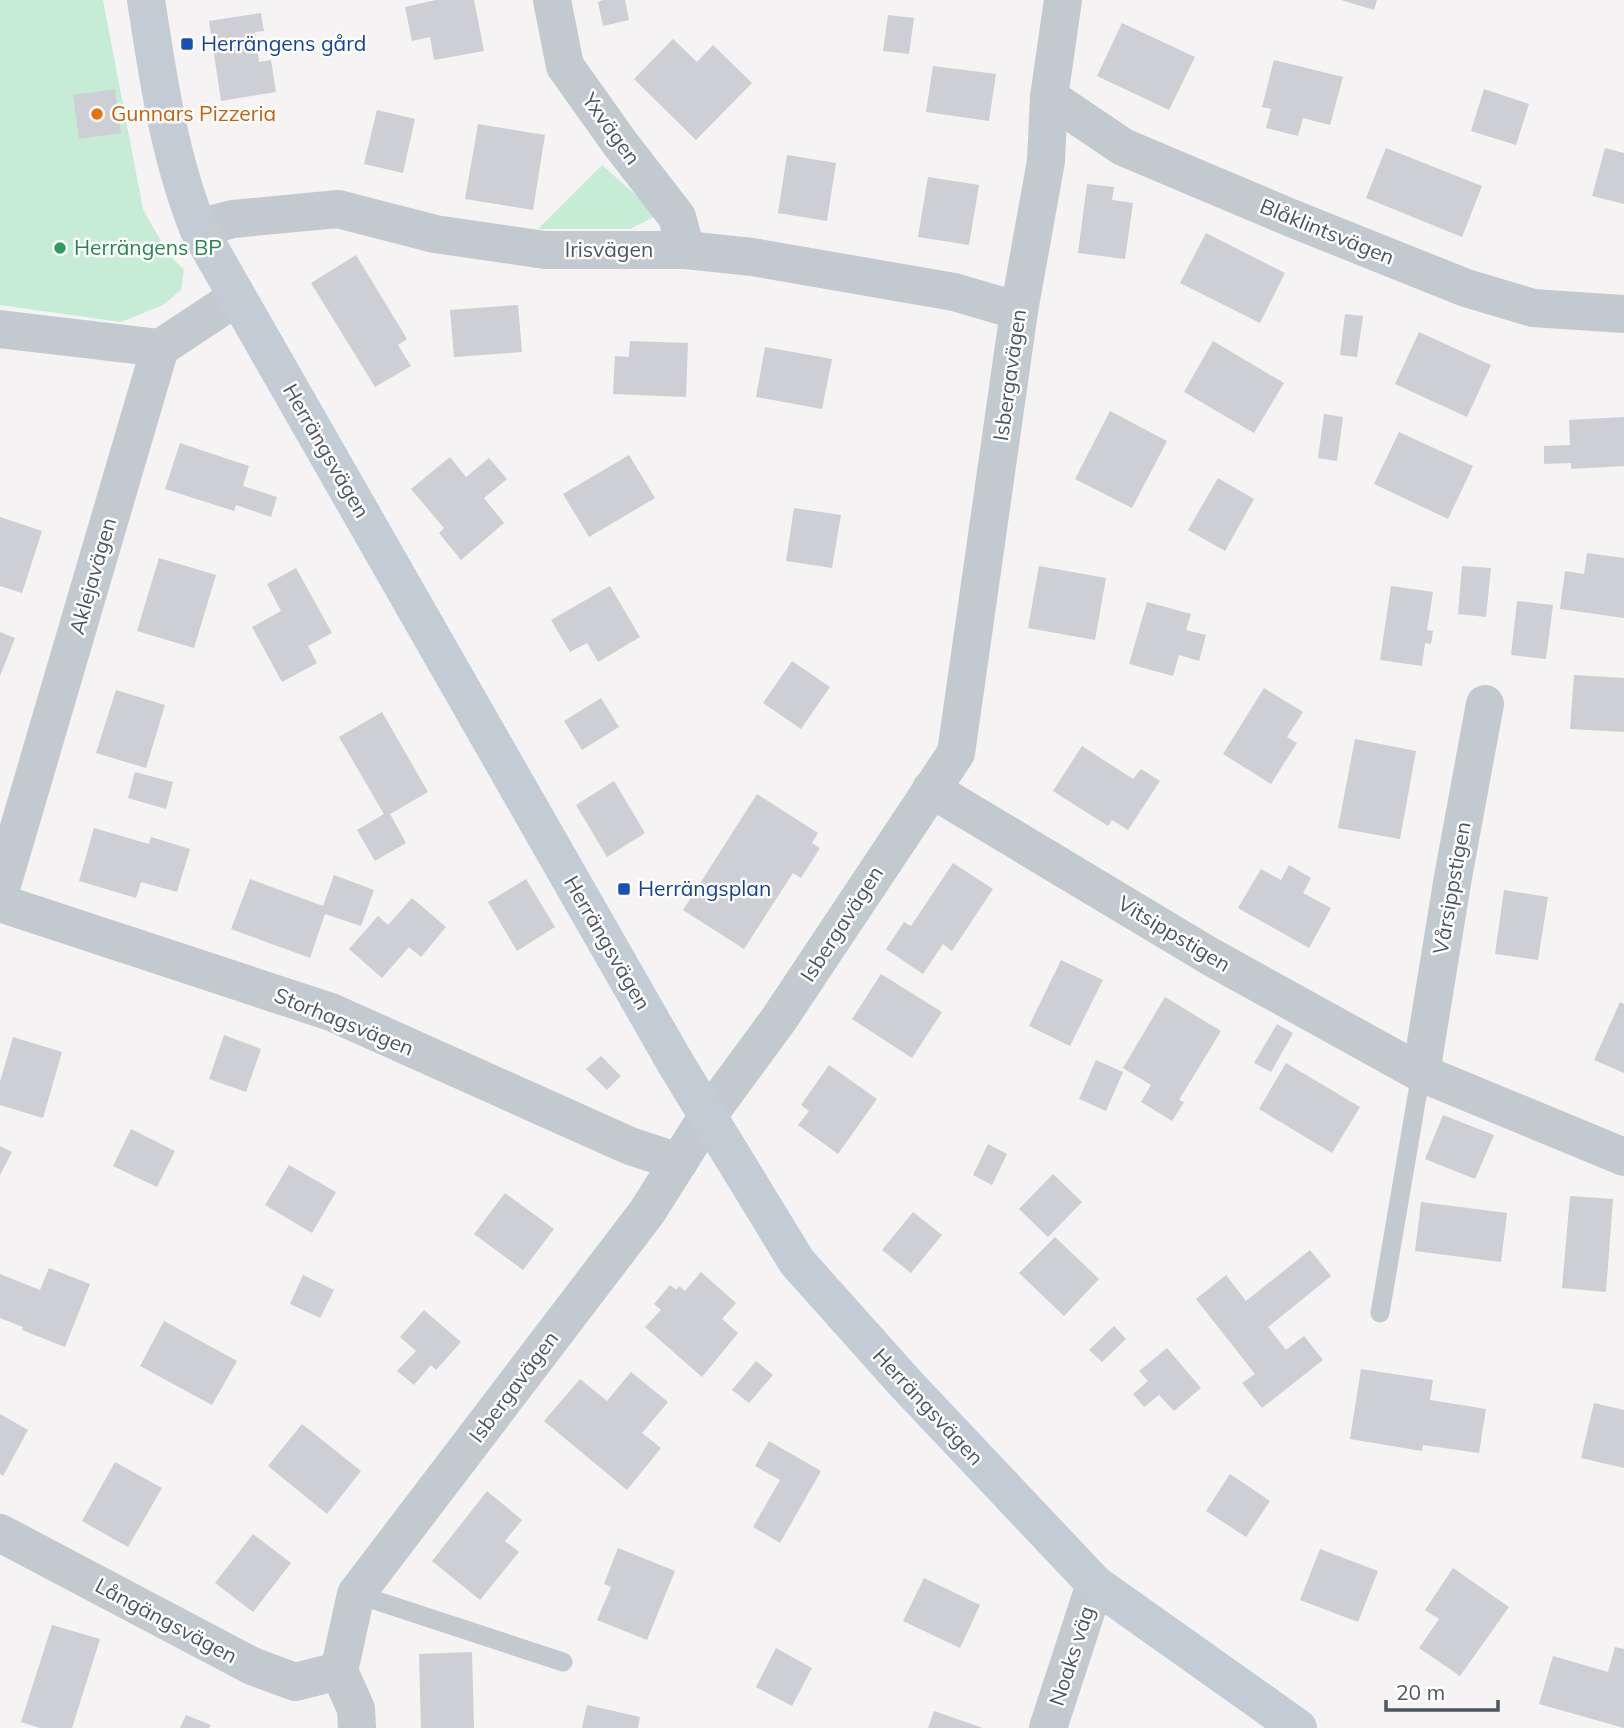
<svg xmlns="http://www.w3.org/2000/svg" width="1624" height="1728" viewBox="0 0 1624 1728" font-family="Mulish,sans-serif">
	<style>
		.green { fill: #c7ecd6 }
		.building { fill: #cdcfd4 }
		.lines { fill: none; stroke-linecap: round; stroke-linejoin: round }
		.lane { stroke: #c2cad0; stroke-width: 19 }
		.street { stroke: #c2cad0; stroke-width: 38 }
		.secondary { stroke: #c3cbd4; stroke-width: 38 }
		.transit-dot { fill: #1a4fb4; stroke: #fff; stroke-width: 2.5 }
		.food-dot { fill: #e8710a; stroke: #fff; stroke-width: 2.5 }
		.leisure-dot { fill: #2e9e5b; stroke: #fff; stroke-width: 2.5 }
		.labels { text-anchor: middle; stroke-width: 5; stroke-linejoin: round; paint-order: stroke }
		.transit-label { font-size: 21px; fill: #164399; stroke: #fff; text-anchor: start }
		.food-label { font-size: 21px; fill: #c56008; stroke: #fff; text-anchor: start }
		.street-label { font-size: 21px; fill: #4c565f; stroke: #fff }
		.leisure-label { font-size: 21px; fill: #27864d; stroke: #fff; text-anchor: start }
	</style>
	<rect width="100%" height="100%" fill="#f5f3f3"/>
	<g class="green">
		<path d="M0 0H103L143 209 167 252 184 270 181 290 163 305 121 322 0 305Z"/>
		<path d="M602 165 658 215 630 229H538Z"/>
	</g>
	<g class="building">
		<path d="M436 0H474L484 51 434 60 430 37 412 41 405 7Z"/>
		<path d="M603 0H625L629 20 603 26 598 2Z"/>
		<path d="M1341 0H1377L1374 10Z"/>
		<path d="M261 13 264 31 255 32 259 62 271 60 276 92 221 101 209 21Z"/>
		<path d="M888 15 914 18 909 54 883 51Z"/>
		<path d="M1122 23 1195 57 1169 110 1097 76Z"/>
		<path d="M673 39 697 62 713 45 752 83 696 140 634 79Z"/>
		<path d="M1274 60 1343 77 1330 125 1303 118 1298 136 1266 128 1271 109 1262 107Z"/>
		<path d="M933 66 996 74 989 121 926 112Z"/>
		<path d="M115 89 121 133 79 139 73 95Z"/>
		<path d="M1484 89 1529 104 1516 145 1471 131Z"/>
		<path d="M377 110 415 119 403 173 364 164Z"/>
		<path d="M478 124 545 135 533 210 465 199Z"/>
		<path d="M1386 148 1482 186 1462 237 1366 198Z"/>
		<path d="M1605 148 1624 153V204L1592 196Z"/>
		<path d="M787 155 836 163 827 221 778 213Z"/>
		<path d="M928 177 979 185 969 245 918 237Z"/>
		<path d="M1087 184 1114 187 1112 200 1133 203 1125 259 1078 253Z"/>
		<path d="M1206 233 1285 273 1260 323 1180 283Z"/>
		<path d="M356 255 407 339 398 345 411 366 375 387 311 283Z"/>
		<path d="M518 305 522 352 454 357 450 310Z"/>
		<path d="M1345 314 1363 316 1357 357 1340 355Z"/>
		<path d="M1419 332 1491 365 1467 417 1395 384Z"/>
		<path d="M630 341 688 343 686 397 613 394 615 356 629 357Z"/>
		<path d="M1213 341 1284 383 1254 433 1184 392Z"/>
		<path d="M765 347 832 359 822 409 756 397Z"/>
		<path d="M1110 411 1167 441 1132 508 1075 479Z"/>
		<path d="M1324 414 1343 417 1337 461 1318 458Z"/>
		<path d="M1624 417V466L1571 469V463L1544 464V446L1570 445 1569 420Z"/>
		<path d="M1399 432 1473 466 1448 519 1374 484Z"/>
		<path d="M180 443 249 466 243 486 277 497 271 517 236 505 234 511 165 489Z"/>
		<path d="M629 455 655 498 589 537 563 494Z"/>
		<path d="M450 457 466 477 489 458 507 479 484 498 504 523 461 560 439 533 444 528 411 489Z"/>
		<path d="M1218 478 1254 499 1225 551 1188 530Z"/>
		<path d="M794 508 841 515 832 568 786 561Z"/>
		<path d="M0 517 42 531 22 593 0 586Z"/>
		<path d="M1587 553 1624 558V618L1560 609 1565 571 1584 574Z"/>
		<path d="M159 558 216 575 194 648 137 631Z"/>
		<path d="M1039 566 1106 578 1095 640 1028 628Z"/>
		<path d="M1462 566 1491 568 1486 617 1458 614Z"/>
		<path d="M296 568 332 633 308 646 317 663 282 682 252 627 281 611 267 584Z"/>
		<path d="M610 586 640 637 598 662 587 643 570 652 551 620Z"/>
		<path d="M1391 586 1433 592 1427 630 1433 631 1431 644 1425 643 1422 666 1380 660Z"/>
		<path d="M1517 601 1553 605 1546 659 1511 655Z"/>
		<path d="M1147 602 1191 614 1186 630 1206 635 1199 661 1179 655 1173 676 1129 664Z"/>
		<path d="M0 632 15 638 0 676Z"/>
		<path d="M792 661 830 687 801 729 763 703Z"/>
		<path d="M1574 675 1624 678V732L1570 729Z"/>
		<path d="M1264 688 1303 712 1287 737 1297 743 1271 784 1223 754Z"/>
		<path d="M116 690 165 705 146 768 96 753Z"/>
		<path d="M601 698 619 727 582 750 564 721Z"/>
		<path d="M382 712 428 792 390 814 406 843 375 861 357 830 384 814 339 737Z"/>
		<path d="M1355 739 1416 751 1400 839 1338 828Z"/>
		<path d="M1082 746 1133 779 1141 769 1160 781 1128 830 1112 820 1108 826 1053 791Z"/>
		<path d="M135 772 173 782 166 809 128 798Z"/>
		<path d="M614 781 645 833 607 857 576 805Z"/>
		<path d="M757 794 818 833 812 843 820 848 801 878 793 873 744 949 683 910Z"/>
		<path d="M94 828 149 844 151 837 190 849 177 892 141 882 136 898 79 881Z"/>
		<path d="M953 863 993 889 952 951 943 944 923 974 886 949 904 922 911 926Z"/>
		<path d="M1289 865 1311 878 1303 893 1331 908 1309 948 1238 908 1261 869 1281 880Z"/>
		<path d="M334 875 374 890 361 926 325 914 310 958 231 929 250 879 323 906Z"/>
		<path d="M526 879 555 927 517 951 488 902Z"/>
		<path d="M1504 890 1548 897 1538 960 1495 954Z"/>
		<path d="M412 898 446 927 421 957 409 947 382 978 349 949 378 916 388 925Z"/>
		<path d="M1061 960 1103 980 1070 1046 1029 1026Z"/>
		<path d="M881 974 942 1012 912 1058 852 1019Z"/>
		<path d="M1165 997 1221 1031 1179 1100 1184 1102 1172 1121 1141 1102 1151 1085 1123 1068Z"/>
		<path d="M1620 1002 1624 1004V1073L1594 1060Z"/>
		<path d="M1277 1024 1293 1033 1271 1072 1254 1063Z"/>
		<path d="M224 1035 261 1049 246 1092 209 1079Z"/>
		<path d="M13 1037 62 1052 43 1118 0 1105V1082Z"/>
		<path d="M601 1056 621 1076 607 1090 586 1069Z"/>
		<path d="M1096 1060 1123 1072 1106 1111 1079 1099Z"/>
		<path d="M1286 1063 1360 1107 1332 1153 1259 1109Z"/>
		<path d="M829 1065 877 1099 838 1154 798 1125 809 1111 801 1105Z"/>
		<path d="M1443 1115 1494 1135 1475 1179 1425 1159Z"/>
		<path d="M131 1129 175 1151 157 1187 113 1166Z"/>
		<path d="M988 1144 1007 1154 992 1185 973 1175Z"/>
		<path d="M0 1146 12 1152 0 1175Z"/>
		<path d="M289 1165 336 1192 312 1233 265 1205Z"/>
		<path d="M1053 1174 1082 1202 1048 1237 1019 1209Z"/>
		<path d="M505 1193 554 1229 523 1270 474 1234Z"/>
		<path d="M1570 1196 1613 1199 1606 1292 1562 1288Z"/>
		<path d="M1421 1202 1507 1213 1501 1262 1415 1251Z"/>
		<path d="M913 1212 942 1235 911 1273 882 1250Z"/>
		<path d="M1055 1237 1099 1279 1064 1316 1019 1273Z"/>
		<path d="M1310 1250 1331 1276 1268 1327 1286 1350 1304 1336 1323 1360 1262 1408 1242 1383 1255 1374 1196 1299 1226 1275 1246 1301Z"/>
		<path d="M49 1268 90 1284 65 1347 22 1330 23 1327 0 1318V1274L40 1290Z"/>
		<path d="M701 1272 736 1303 722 1319 738 1333 702 1377 645 1327 661 1310 654 1304 670 1285 676 1290 679 1286 685 1291Z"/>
		<path d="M303 1275 334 1290 320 1318 290 1304Z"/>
		<path d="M424 1310 461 1342 436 1370 431 1365 414 1385 397 1371 416 1351 400 1337Z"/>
		<path d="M164 1321 237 1361 212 1405 140 1366Z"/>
		<path d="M1114 1326 1126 1339 1102 1362 1089 1350Z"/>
		<path d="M1167 1348 1201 1388 1174 1411 1159 1395 1144 1407 1133 1394 1148 1381 1139 1371Z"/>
		<path d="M756 1361 773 1375 749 1403 732 1390Z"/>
		<path d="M1361 1369 1433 1380 1430 1400 1486 1409 1479 1453 1423 1445 1422 1451 1350 1439Z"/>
		<path d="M631 1372 668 1402 642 1433 661 1448 627 1490 544 1421 580 1379 607 1401Z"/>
		<path d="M1594 1403 1624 1410V1468L1581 1458Z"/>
		<path d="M0 1414 28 1430 3 1476 0 1474Z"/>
		<path d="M302 1424 361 1471 327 1514 268 1466Z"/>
		<path d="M769 1441 821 1471 780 1543 753 1527 780 1480 755 1466Z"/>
		<path d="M115 1462 162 1488 128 1547 82 1521Z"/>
		<path d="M1230 1474 1270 1501 1246 1537 1206 1511Z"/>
		<path d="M487 1491 522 1520 505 1541 519 1552 480 1600 432 1561Z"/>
		<path d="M253 1534 291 1563 253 1612 215 1583Z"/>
		<path d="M618 1548 675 1571 647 1640 597 1620 611 1587 604 1584Z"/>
		<path d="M1320 1549 1378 1571 1358 1622 1300 1600Z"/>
		<path d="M1453 1568 1509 1607 1460 1676 1419 1648 1439 1619 1425 1610Z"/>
		<path d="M924 1578 980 1605 960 1648 903 1621Z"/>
		<path d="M52 1625 100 1639 72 1728H40L21 1722Z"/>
		<path d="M1615 1647 1624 1649V1728L1539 1704 1553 1656 1608 1672Z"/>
		<path d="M776 1648 812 1668 792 1706 756 1687Z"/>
		<path d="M472 1652 474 1728H421L419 1654Z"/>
		<path d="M587 1705 640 1717 638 1728H582Z"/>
		<path d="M934 1711 983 1728H928Z"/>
		<path d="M186 1715 211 1725 209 1728H180Z"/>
	</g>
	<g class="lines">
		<g class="lane">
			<path d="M1380 1313 1421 1073"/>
			<path d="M356 1594 563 1662"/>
		</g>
		<g class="street">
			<path d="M552 0 565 66 619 142 677 217 686 250"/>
			<path d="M1049 97 1123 147 1296 220 1466 288 1533 308 1624 314"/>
			<path d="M198 228 233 219 338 209 435 234 545 250H686L752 257 954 292 1019 311"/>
			<path d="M0 329 160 348"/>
			<path d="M931 789 1211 957 1421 1073 1624 1157"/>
			<path d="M0 892 160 348 237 297"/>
			<path d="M0 903 331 1012 630 1146 679 1162"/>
			<path d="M1421 1073 1453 877 1485 704"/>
			<path d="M0 1533 252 1666 295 1682 339 1671"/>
			<path d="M357 1728 356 1709 339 1671 356 1594 647 1212 707 1117 779 1019 956 753 1019 311 1046 161 1049 97 1063 0"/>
			<path d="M1048 1728 1095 1584"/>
		</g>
		<path class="secondary" d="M146 0C158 78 169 155 198 228L676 1064 797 1262 907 1385 1095 1584 1298 1728"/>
	</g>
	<g class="transit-dot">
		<rect x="180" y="37" width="14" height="14" rx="3.5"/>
		<rect x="617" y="882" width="14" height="14" rx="3.5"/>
	</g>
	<circle class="food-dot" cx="97" cy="114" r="7"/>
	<circle class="leisure-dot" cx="60" cy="248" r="7"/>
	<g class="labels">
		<g class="transit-label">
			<text x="201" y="51">Herrängens gård</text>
			<text x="638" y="896">Herrängsplan</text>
		</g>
		<g class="food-label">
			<text x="111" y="121">Gunnars Pizzeria</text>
		</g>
		<g class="street-label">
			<text transform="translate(611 129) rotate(54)" y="7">Yxvägen</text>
			<text transform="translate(1327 232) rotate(22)" y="7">Blåklintsvägen</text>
			<text x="609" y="257">Irisvägen</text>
			<text transform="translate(1010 375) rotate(-82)" y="7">Isbergavägen</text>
			<text transform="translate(326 451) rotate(60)" y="7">Herrängsvägen</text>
			<text transform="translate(93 576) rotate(-74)" y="7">Aklejavägen</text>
			<text transform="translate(1452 888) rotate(-80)" y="7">Vårsippstigen</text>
			<text transform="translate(842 924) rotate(-57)" y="7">Isbergavägen</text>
			<text transform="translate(1174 934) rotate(31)" y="7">Vitsippstigen</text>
			<text transform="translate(607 943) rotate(60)" y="7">Herrängsvägen</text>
			<text transform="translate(344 1022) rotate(22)" y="7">Storhagsvägen</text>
			<text transform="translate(514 1387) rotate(-53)" y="7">Isbergavägen</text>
			<text transform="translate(928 1407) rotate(47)" y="7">Herrängsvägen</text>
			<text transform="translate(166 1621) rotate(28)" y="7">Långängsvägen</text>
			<text transform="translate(1072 1656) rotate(-72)" y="7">Noaks väg</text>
		</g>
		<g class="leisure-label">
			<text x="74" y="255">Herrängens BP</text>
		</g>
	</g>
	<path d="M1386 1700v10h112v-10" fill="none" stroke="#4c565f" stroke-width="3.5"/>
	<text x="1396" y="1700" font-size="21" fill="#4c565f" stroke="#ffffff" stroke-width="5" paint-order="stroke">20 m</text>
</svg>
